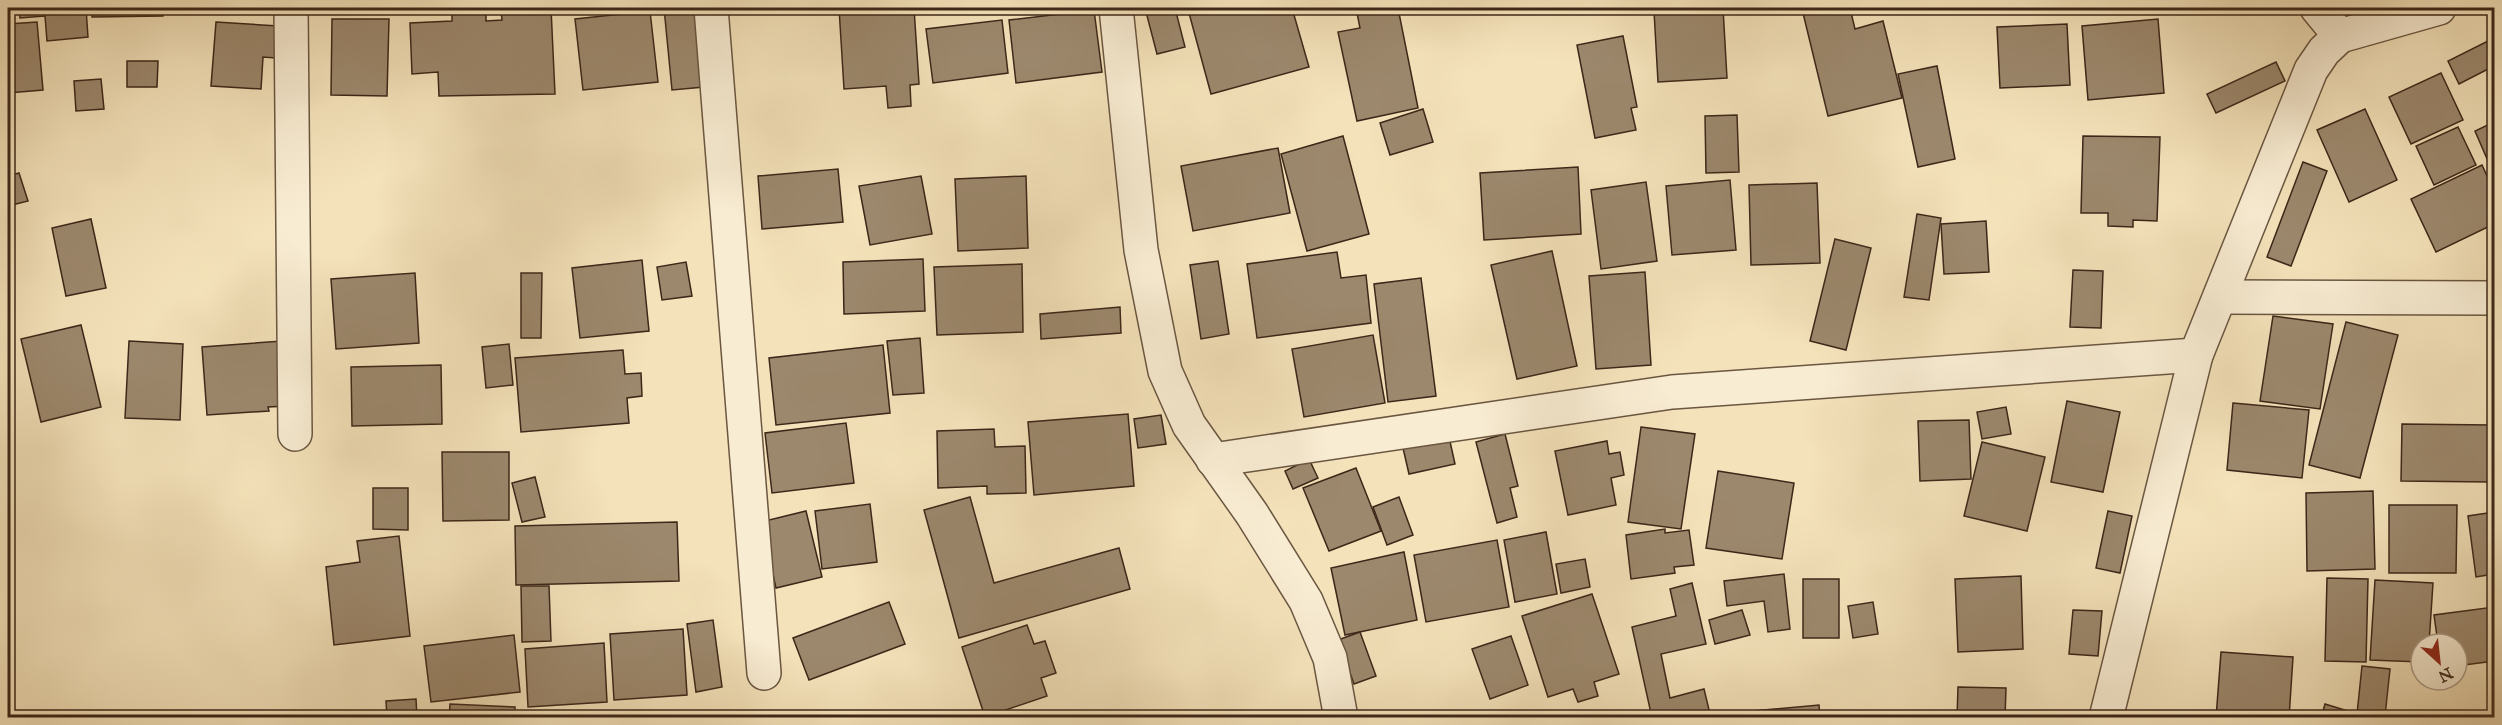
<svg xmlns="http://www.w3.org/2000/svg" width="2502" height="725" viewBox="0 0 2502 725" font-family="'IM FELL Great Primer',serif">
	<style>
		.building { fill: #9c886d; stroke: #3c2719; stroke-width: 1.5 }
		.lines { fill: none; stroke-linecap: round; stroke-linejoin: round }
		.minor-casing { stroke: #6a5641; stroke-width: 36 }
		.minor { stroke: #f8ecd2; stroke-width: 33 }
	</style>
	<rect width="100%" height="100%" fill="#f4e2ba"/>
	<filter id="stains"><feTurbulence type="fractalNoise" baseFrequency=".00333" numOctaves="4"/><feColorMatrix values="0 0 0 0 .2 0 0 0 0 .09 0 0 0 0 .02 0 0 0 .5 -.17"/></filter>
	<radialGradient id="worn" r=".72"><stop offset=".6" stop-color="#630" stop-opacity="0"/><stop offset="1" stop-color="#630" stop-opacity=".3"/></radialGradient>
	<g class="building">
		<path d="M19 8H86L88 37 47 41 45 16 20 18Z"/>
		<path d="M92 8H163V16L92 17Z"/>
		<path d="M452 8H486V21L502 20 501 11 551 8 555 94 439 96 438 72 412 74 410 23 452 21Z"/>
		<path d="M664 8H696L704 87 672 90Z"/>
		<path d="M839 8H914L919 84 910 85 911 106 888 108 886 86 844 89Z"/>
		<path d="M1145 8H1175L1185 47 1157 54Z"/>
		<path d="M1210 8H1292L1309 67 1211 94 1189 13Z"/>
		<path d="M1356 8H1398L1418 108 1357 121 1338 32 1360 28Z"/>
		<path d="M1704 8H1723L1727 78 1658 82 1654 11Z"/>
		<path d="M1827 8H1850L1855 29 1883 21 1902 98 1828 116 1803 13Z"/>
		<path d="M1094 10 1102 72 1016 83 1009 20Z"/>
		<path d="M650 11 658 82 583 90 575 19Z"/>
		<path d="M332 19H389L387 96 331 95Z"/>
		<path d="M2158 19 2164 93 2088 100 2082 26Z"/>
		<path d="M1002 20 1008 73 933 83 926 29Z"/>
		<path d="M37 22 43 90 8 93V24Z"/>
		<path d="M216 22 278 26 276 58 263 57 261 89 211 86Z"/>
		<path d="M2067 24 2070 85 2000 88 1997 27Z"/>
		<path d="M1623 36 1637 107 1631 108 1636 130 1595 138 1577 45Z"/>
		<path d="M2494 38V66L2459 84 2448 61Z"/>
		<path d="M127 61H158L157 87H127Z"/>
		<path d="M2276 62 2285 81 2216 113 2207 94Z"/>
		<path d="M1937 66 1955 159 1918 167 1898 74Z"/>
		<path d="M2441 73 2463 120 2411 144 2389 97Z"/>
		<path d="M101 79 104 109 76 111 74 81Z"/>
		<path d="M1423 109 1433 142 1390 155 1380 123Z"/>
		<path d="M2365 109 2397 180 2349 202 2317 130Z"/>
		<path d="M1737 115 1739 172 1706 173 1705 116Z"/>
		<path d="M2494 122V175L2475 131Z"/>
		<path d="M2458 127 2476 165 2434 185 2416 146Z"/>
		<path d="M1343 136 1369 234 1307 251 1281 154Z"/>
		<path d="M2083 136 2160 137 2157 221 2133 220V227L2108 226V213H2081Z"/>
		<path d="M1278 148 1290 213 1193 231 1181 166Z"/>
		<path d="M2303 162 2327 171 2291 266 2267 257Z"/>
		<path d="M2482 165 2494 191V224L2436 252 2411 199Z"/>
		<path d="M1578 167 1581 234 1484 240 1480 173Z"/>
		<path d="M838 169 843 222 762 229 758 176Z"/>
		<path d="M19 173 28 201 8 206V176Z"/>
		<path d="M921 176 932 234 870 245 859 186Z"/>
		<path d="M1026 176 1028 248 958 251 955 179Z"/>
		<path d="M1730 180 1736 250 1672 255 1666 186Z"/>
		<path d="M1646 182 1657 261 1601 269 1591 190Z"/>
		<path d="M1817 183 1820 263 1751 265 1749 185Z"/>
		<path d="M1917 214 1941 218 1929 300 1904 297Z"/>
		<path d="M91 219 106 288 66 296 52 228Z"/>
		<path d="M1986 221 1989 272 1944 274 1941 224Z"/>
		<path d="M1835 239 1871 248 1846 350 1810 341Z"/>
		<path d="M1552 251 1577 366 1517 379 1491 265Z"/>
		<path d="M1337 252 1341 278 1366 275 1371 323 1257 338 1247 264Z"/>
		<path d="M923 259 925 311 844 314 843 262Z"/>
		<path d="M642 260 649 331 580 338 572 268Z"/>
		<path d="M1218 261 1229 334 1201 339 1190 265Z"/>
		<path d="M686 262 692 296 662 300 657 267Z"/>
		<path d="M1022 264 1023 332 937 335 934 267Z"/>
		<path d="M2073 270 2103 271 2101 328 2070 327Z"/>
		<path d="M1645 272 1651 365 1596 369 1589 276Z"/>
		<path d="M415 273 419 343 336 349 331 279Z"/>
		<path d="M521 273H542L541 338H521Z"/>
		<path d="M1421 278 1436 396 1388 402 1374 284Z"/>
		<path d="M1120 307 1121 333 1041 339 1040 314Z"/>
		<path d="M2273 316 2333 324 2320 409 2260 401Z"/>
		<path d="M2346 322 2398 335 2360 478 2309 465Z"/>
		<path d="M81 325 101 407 41 422 21 339Z"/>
		<path d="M1373 335 1385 403 1304 417 1292 349Z"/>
		<path d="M920 338 924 393 893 395 887 341Z"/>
		<path d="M129 341 183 344 180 420 125 418Z"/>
		<path d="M282 341 287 406 268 407 269 411 207 415 202 347Z"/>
		<path d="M509 344 513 385 486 388 482 347Z"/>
		<path d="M883 345 890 413 776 425 769 358Z"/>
		<path d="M623 350 625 374 641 373 642 396 627 398 629 423 521 432 515 358Z"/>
		<path d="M441 365 442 424 352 426 351 367Z"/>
		<path d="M2067 401 2120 412 2103 492 2051 482Z"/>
		<path d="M2233 403 2309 410 2302 478 2227 470Z"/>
		<path d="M2006 407 2011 434 1982 439 1977 412Z"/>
		<path d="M1128 414 1134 486 1034 495 1028 422Z"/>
		<path d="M1161 415 1166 444 1138 448 1134 419Z"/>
		<path d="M1969 420 1971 479 1920 481 1918 421Z"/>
		<path d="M846 423 854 483 772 493 765 433Z"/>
		<path d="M2402 424 2492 425 2490 482 2401 481Z"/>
		<path d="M1641 427 1695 434 1681 529 1628 522Z"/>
		<path d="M994 429 995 447 1025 446 1026 493 987 494V486L938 488 937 431Z"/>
		<path d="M1505 434 1518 486 1510 488 1517 517 1497 523 1476 442Z"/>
		<path d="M1449 437 1455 464 1409 474 1403 448Z"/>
		<path d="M1607 441 1609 454 1620 452 1624 475 1611 478 1616 505 1568 515 1555 451Z"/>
		<path d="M1982 442 2045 457 2027 531 1964 516Z"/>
		<path d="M442 452H509V520L443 521Z"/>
		<path d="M1309 459 1318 478 1293 489 1285 471Z"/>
		<path d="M1356 468 1381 531 1329 551 1303 488Z"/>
		<path d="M1718 471 1794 483 1782 559 1706 548Z"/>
		<path d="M535 477 545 517 522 522 512 483Z"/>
		<path d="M373 488H408V530L373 529Z"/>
		<path d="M2373 491 2375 569 2307 571 2306 493Z"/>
		<path d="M970 497 994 583 1119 548 1130 589 959 638 924 510Z"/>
		<path d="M1399 497 1413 535 1387 545 1373 507Z"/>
		<path d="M870 504 877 562 822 569 815 511Z"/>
		<path d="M2389 505H2457L2456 573H2389Z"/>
		<path d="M806 511 822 577 776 588 761 522Z"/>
		<path d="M2108 511 2132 516 2120 573 2096 568Z"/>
		<path d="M2494 512V574L2476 577 2468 516Z"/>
		<path d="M677 522 679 581 516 585 515 526Z"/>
		<path d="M1665 529V533L1689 530 1694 565 1674 567 1675 573 1631 579 1626 535Z"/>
		<path d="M1546 532 1557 594 1515 602 1504 540Z"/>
		<path d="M399 536 410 636 334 645 326 567 360 562 357 541Z"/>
		<path d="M1497 540 1509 607 1426 622 1414 555Z"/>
		<path d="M1404 552 1417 620 1345 635 1331 568Z"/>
		<path d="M1585 559 1590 587 1561 593 1556 564Z"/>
		<path d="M1784 574 1790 629 1768 632 1764 601 1727 606 1724 581Z"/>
		<path d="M2021 576 2023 649 1958 652 1955 579Z"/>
		<path d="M2327 578 2368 579 2366 662 2325 661Z"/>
		<rect x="1803" y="579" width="36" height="59"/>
		<path d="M2375 580 2433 583 2429 644H2421V662L2370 660Z"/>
		<path d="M1692 583 1706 644 1661 654 1670 698 1704 689 1711 718H1652L1632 627 1676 616 1670 589Z"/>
		<path d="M521 586H549L551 641 522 642Z"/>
		<path d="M1592 594 1619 674 1594 682 1598 696 1578 702 1573 689 1548 697 1522 616Z"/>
		<path d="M889 602 905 644 809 680 793 638Z"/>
		<path d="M1873 602 1878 634 1853 638 1848 606Z"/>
		<path d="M2494 607V661L2457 666V644H2438L2434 615Z"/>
		<path d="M1742 610 1750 635 1715 644 1709 620Z"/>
		<path d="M2073 610 2102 611 2098 656 2069 654Z"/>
		<path d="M713 620 722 687 696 692 687 624Z"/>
		<path d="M1027 625 1034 644 1045 641 1056 673 1041 678 1047 696 985 717 962 647Z"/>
		<path d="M683 629 687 695 614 700 610 634Z"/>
		<path d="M1360 632 1376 676 1354 684 1338 640Z"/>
		<path d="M514 635 520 692 431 702 424 646Z"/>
		<path d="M1511 636 1528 685 1490 699 1472 649Z"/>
		<path d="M604 643 607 702 528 707 525 649Z"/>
		<path d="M2221 652 2293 657 2289 718H2216Z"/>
		<path d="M2362 666 2390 669 2385 716 2357 714Z"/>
		<path d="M1958 687 2006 688 2005 718H1957Z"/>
		<path d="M416 699 417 718H387L386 701Z"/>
		<path d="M450 704 515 707V718H449Z"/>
		<path d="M2325 704 2348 711 2346 718H2321Z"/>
		<path d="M1819 705 1820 718H1754L1753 711Z"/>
	</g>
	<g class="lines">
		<g class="minor-casing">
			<g id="minor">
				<path d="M291 8 295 434"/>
				<path d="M711 8 764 673"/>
				<path d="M1116 8 1141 250 1165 371 1189 425 1252 514 1306 601 1330 658 1341 718"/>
				<path d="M2317 8 2340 36"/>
				<path d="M2220 297 2494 298"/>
				<path d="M1213 460 1672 392 2196 355"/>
				<path d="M2106 718 2196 355 2311 70 2324 51 2340 36 2439 8"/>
			</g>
		</g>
		<use href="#minor" class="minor"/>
	</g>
	<rect width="2502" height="725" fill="none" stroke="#f4e2ba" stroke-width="30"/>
	<rect x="9" y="9" width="2484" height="707" fill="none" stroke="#3c2719" stroke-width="3"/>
	<rect x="15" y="15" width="2472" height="695" fill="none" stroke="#3c2719" stroke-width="1.5"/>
	<g transform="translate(2439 662) rotate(153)"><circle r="28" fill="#f8ecd2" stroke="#ad9d88" stroke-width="1.5"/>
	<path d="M0-4.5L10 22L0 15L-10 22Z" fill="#8f2418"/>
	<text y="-9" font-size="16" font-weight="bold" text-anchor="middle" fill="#3c2719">N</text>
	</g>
	<rect width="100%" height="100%" filter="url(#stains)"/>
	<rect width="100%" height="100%" fill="url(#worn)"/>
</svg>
